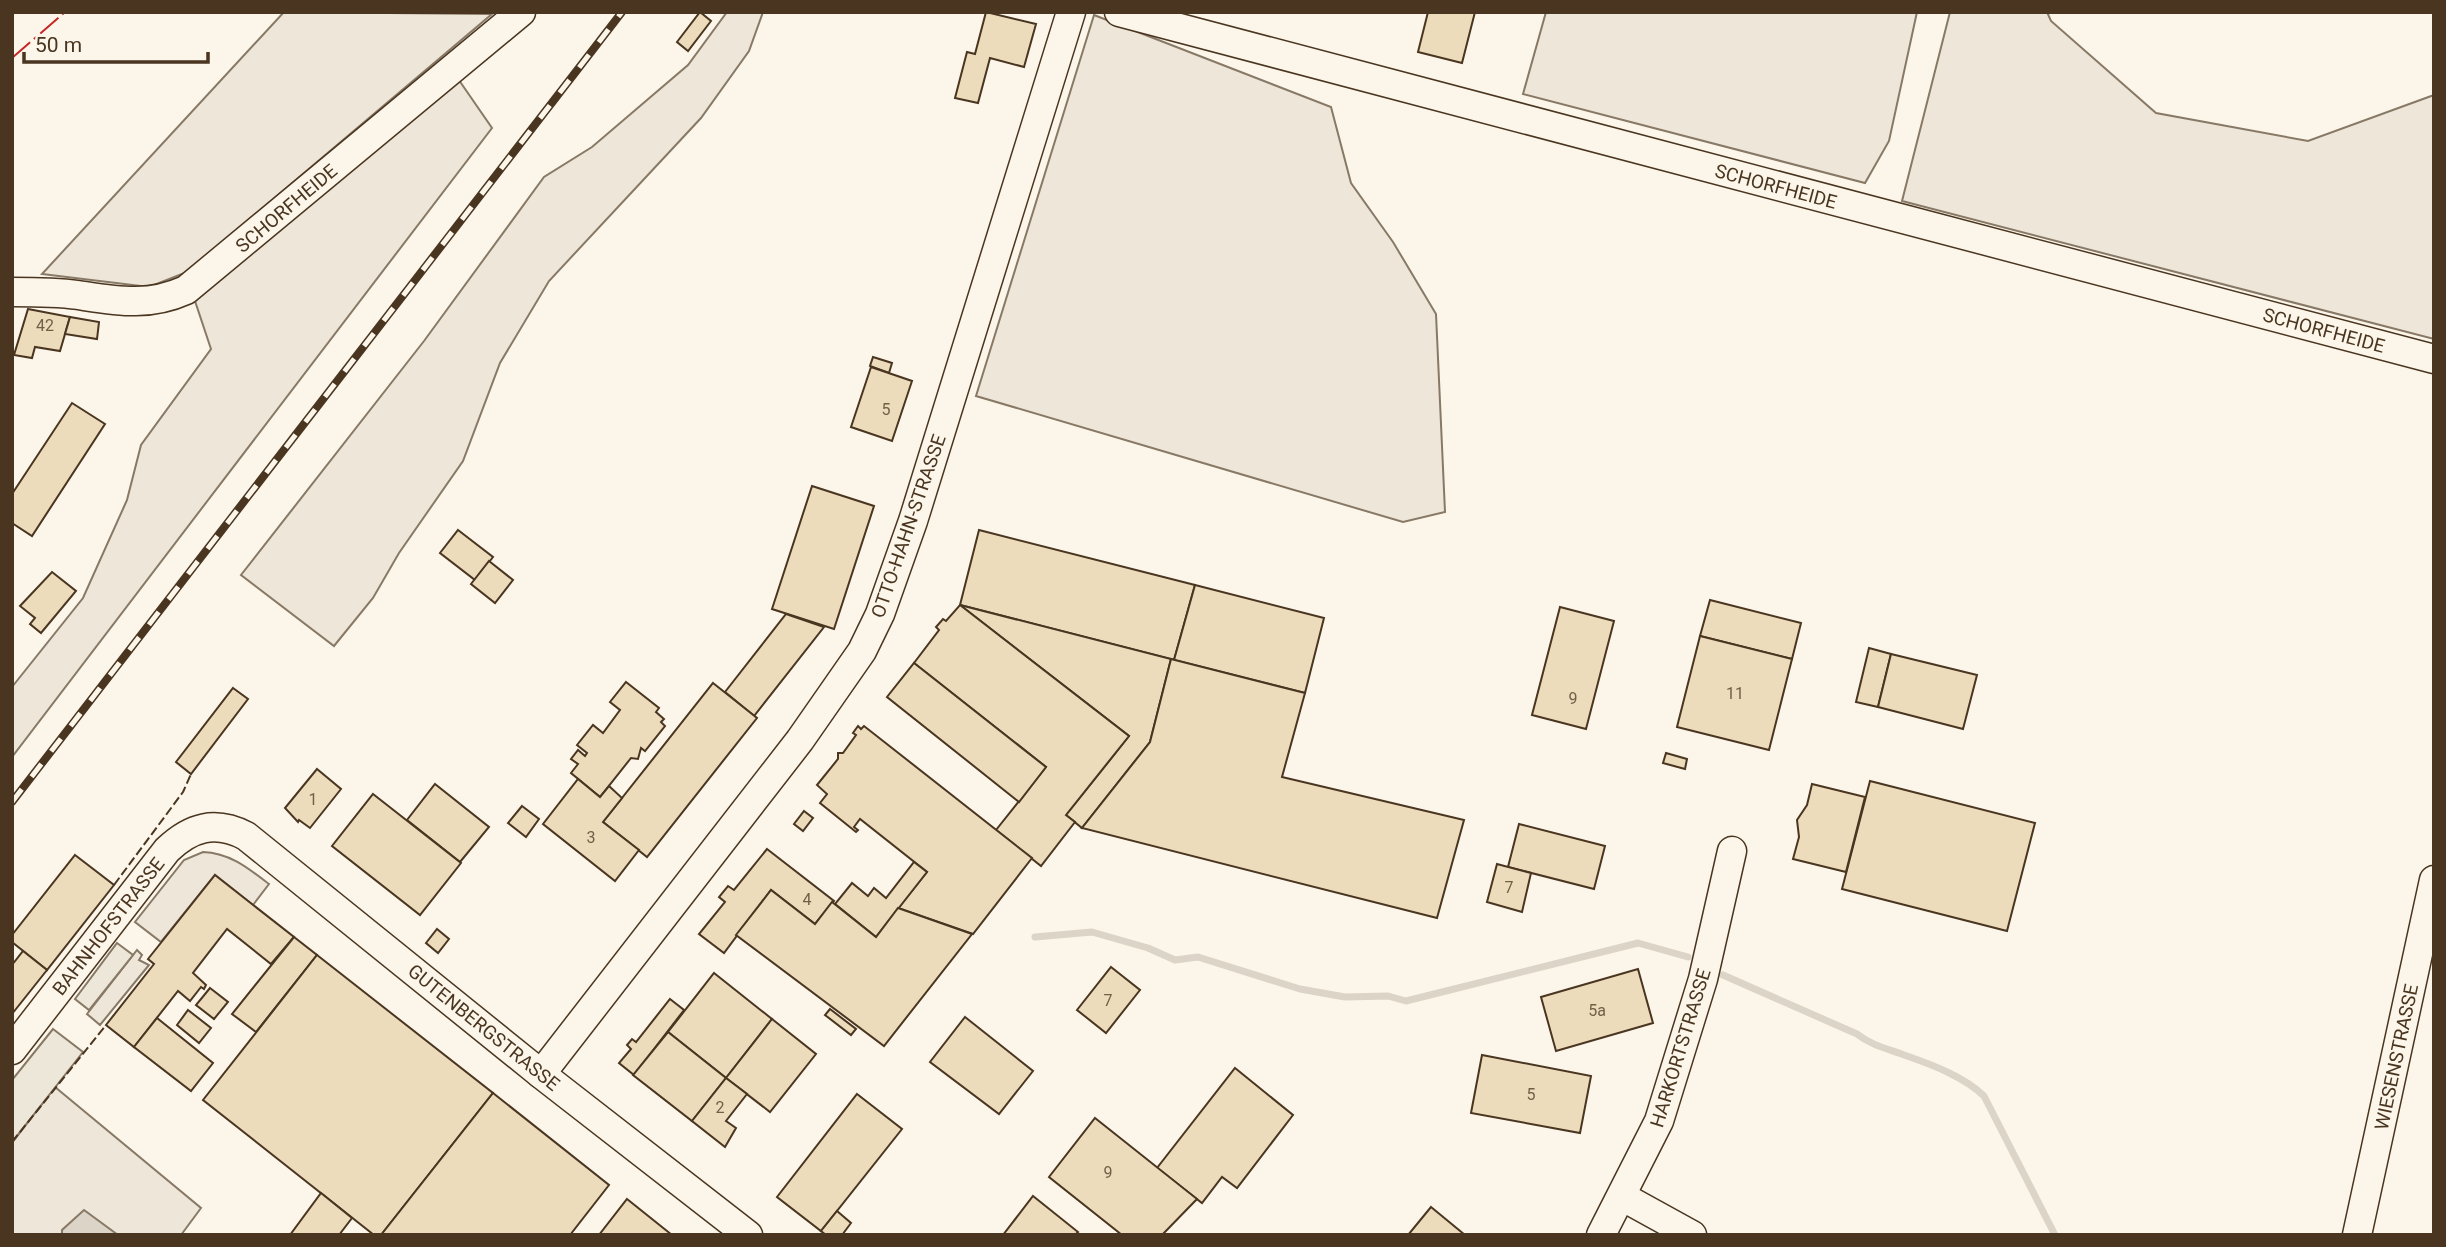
<svg xmlns="http://www.w3.org/2000/svg" width="2446" height="1247" viewBox="0 0 2446 1247" font-family="Roboto,sans-serif">
	<style>
		.green { fill: #ede6d9; stroke: #887966; stroke-width: 2 }
		.parking { fill: #ede7d9; stroke: #887966; stroke-width: 2 }
		.water { fill: #dcd4c6; stroke: #887966; stroke-width: 2 }
		.lines { fill: none; stroke-linecap: round; stroke-linejoin: round }
		.stream { stroke: #dcd4c6; stroke-width: 7 }
		.building { fill: #ecdcbc; stroke: #4a3520; stroke-width: 2 }
		.minor-casing { stroke: #4a3520; stroke-width: 31 }
		.minor { stroke: #fbf6e9; stroke-width: 28 }
		.rail-casing { stroke: #4a3520; stroke-width: 8 }
		.rail { stroke: #fbf6e9; stroke-width: 5; stroke-dasharray: 16; stroke-linecap: butt }
		.fence { stroke: #4a3520; stroke-width: 2; stroke-dasharray: 9 3.5; stroke-linecap: butt }
		.power { stroke: #c62828; stroke-width: 2; stroke-dasharray: 24 5 3.5 5; stroke-linecap: butt }
		.labels { text-anchor: middle; stroke-width: 5; stroke-linejoin: round; paint-order: stroke }
		.number-label { font-size: 16px; fill: #725f47 }
		.street-label { font-size: 19px; fill: #4a3520; stroke: #fbf6e9 }
	</style>
	<rect width="100%" height="100%" fill="#fbf6e9"/>
	<g class="green">
		<path d="M284 12 492 14 187 272 149 287 42 274Z"/>
		<path d="M727 12H763L749 51 701 118 549 281 500 363 463 461 399 553 373 598 334 646 241 575 424 341 544 177 592 147 688 65Z"/>
		<path d="M1546 12H1917L1889 141 1865 183 1523 94Z"/>
		<path d="M1950 12H2047L2051 21 2156 113 2308 141 2434 95V339L1902 201Z"/>
		<path d="M1094 15 1331 107 1351 183 1393 242 1436 314 1445 512 1403 522 976 396Z"/>
		<path d="M452 70 492 128 12 757V687L83 598 127 500 141 445 211 349 195 301Z"/>
		<path d="M203 852C230 853 248 868 269 884L253 905 215 875 161 942 135 922 184 860Z"/>
		<path d="M137 950 142 955 139 960 149 965 100 1025 87 1014Z"/>
		<path d="M55 1087 201 1208 181 1235H12V1143Z"/>
	</g>
	<g class="parking">
		<path d="M117 943 133 955 89 1010 75 999Z"/>
		<path d="M53 1029 83 1052 12 1142V1080Z"/>
	</g>
	<path class="water" d="M84 1210 118 1235H62V1230Z"/>
	<g class="lines">
		<g class="stream">
			<path d="M1035 937 1092 932 1148 948 1175 960 1198 957 1300 989 1345 997 1388 996 1406 1001 1638 943 1688 957"/>
			<path d="M1723 975 1857 1034C1872 1046 1889 1049 1907 1056 1933 1065 1964 1077 1984 1096L2055 1235"/>
		</g>
	</g>
	<g class="building">
		<path d="M700 12 711 21 688 51 677 42Z"/>
		<path d="M986 12 1036 24 1024 67 990 58 978 103 955 98 967 52 975 54Z"/>
		<path d="M1428 12H1475L1462 63 1418 52Z"/>
		<path d="M28 309 70 317 60 351 35 347 32 358 14 355Z"/>
		<path d="M70 317 99 322 97 339 65 334Z"/>
		<path d="M873 357 892 363 889 373 870 366Z"/>
		<path d="M871 367 912 381 892 441 851 427Z"/>
		<path d="M72 403 105 424 32 536 12 523V494Z"/>
		<path d="M812 486 874 506 834 629 772 609Z"/>
		<path d="M458 530 493 557 475 580 440 553Z"/>
		<path d="M979 530 1195 585 1174 660 960 605Z"/>
		<path d="M489 561 513 580 495 603 471 584Z"/>
		<path d="M52 572 76 591 41 633 30 624 35 618 20 606Z"/>
		<path d="M1195 585 1324 618 1305 693 1174 660Z"/>
		<path d="M1710 600 1801 623 1792 659 1700 636Z"/>
		<path d="M960 605 1171 659 1150 742 1082 828 1066 815 1129 736Z"/>
		<path d="M960 605 1129 736 1066 815 1075 822 1041 866 996 830 1046 767 914 663 939 630 936 627 943 619 946 621Z"/>
		<path d="M1560 607 1614 621 1586 729 1532 715Z"/>
		<path d="M786 614 824 627 754 716 725 692Z"/>
		<path d="M1700 636 1792 659 1769 750 1677 727Z"/>
		<path d="M1869 648 1891 654 1878 707 1856 702Z"/>
		<path d="M1891 654 1977 675 1963 729 1878 707Z"/>
		<path d="M1171 659 1305 693 1282 777 1464 820 1437 918 1082 828 1150 742Z"/>
		<path d="M914 663 1046 767 1019 802 887 697Z"/>
		<path d="M626 682 659 708 656 712 664 719 661 722 665 726 645 751 641 748 638 759 631 758 600 797 571 773 578 764 571 759 578 750 585 756 587 753 577 745 593 725 603 733 620 710 610 702Z"/>
		<path d="M713 683 757 718 647 857 603 822Z"/>
		<path d="M233 688 248 699 191 774 176 762Z"/>
		<path d="M858 726 861 729 864 726 1032 858 973 934 898 908 927 872 860 819 854 827 858 830 856 832 820 803 827 794 817 785 838 759V753H843L856 735 853 733Z"/>
		<path d="M1666 753 1687 759 1685 769 1663 763Z"/>
		<path d="M317 769 341 789 310 828 299 820 298 822 285 808Z"/>
		<path d="M578 779 600 797 609 786 622 798 603 822 639 850 615 881 543 824Z"/>
		<path d="M1870 781 2035 823 2007 931 1842 889Z"/>
		<path d="M435 784 489 827 460 862 407 820Z"/>
		<path d="M1812 784 1865 797 1846 872 1793 859 1799 837 1797 820 1807 805Z"/>
		<path d="M373 794 461 863 420 915 332 846Z"/>
		<path d="M522 806 539 819 526 837 508 823Z"/>
		<path d="M804 811 813 818 803 831 794 824Z"/>
		<path d="M1519 824 1605 846 1594 889 1508 867Z"/>
		<path d="M767 849 834 901 815 924 771 890 724 953 699 934 725 902 719 897 728 886 734 890Z"/>
		<path d="M75 855 114 885 47 970 12 942V935Z"/>
		<path d="M914 862 927 872 876 937 835 904 852 883 868 896 874 888 886 898Z"/>
		<path d="M1497 864 1531 873 1522 912 1487 902Z"/>
		<path d="M215 875 294 937 271 964 227 929 193 973 206 985 204 989 201 987 190 1001 178 991 134 1047 106 1025 154 964 148 959Z"/>
		<path d="M771 890 815 924 832 902 876 937 898 908 972 934 884 1046 736 935Z"/>
		<path d="M437 929 449 939 438 953 426 943Z"/>
		<path d="M294 937 317 955 256 1032 232 1014Z"/>
		<path d="M23 951 47 970 12 1014V965Z"/>
		<path d="M317 955 493 1093 381 1235H374L203 1100Z"/>
		<path d="M1111 967 1140 990 1106 1033 1077 1010Z"/>
		<path d="M1638 969 1653 1023 1556 1051 1541 997Z"/>
		<path d="M714 973 772 1019 726 1078 668 1032Z"/>
		<path d="M210 988 228 1002 214 1019 196 1005Z"/>
		<path d="M670 999 684 1010 634 1075 619 1063 631 1049 627 1045 632 1039 636 1042Z"/>
		<path d="M830 1009 856 1029 851 1035 825 1015Z"/>
		<path d="M188 1010 211 1028 199 1043 177 1025Z"/>
		<path d="M965 1017 1033 1071 999 1114 930 1062Z"/>
		<path d="M157 1018 213 1063 191 1091 134 1047Z"/>
		<path d="M772 1019 816 1054 770 1112 726 1078Z"/>
		<path d="M668 1032 726 1078 692 1121 633 1075Z"/>
		<path d="M1482 1055 1591 1076 1580 1133 1471 1113Z"/>
		<path d="M1235 1068 1293 1115 1237 1188 1222 1177 1202 1203 1157 1168Z"/>
		<path d="M726 1078 747 1094 726 1121 736 1128 725 1147 692 1121Z"/>
		<path d="M493 1093 609 1185 570 1235H381Z"/>
		<path d="M857 1094 902 1129 821 1231 777 1197Z"/>
		<path d="M1095 1118 1197 1199 1162 1235H1122L1049 1177Z"/>
		<path d="M321 1193 352 1218 339 1235H290Z"/>
		<path d="M1033 1196 1078 1232 1075 1235H1003Z"/>
		<path d="M627 1199 672 1235H599Z"/>
		<path d="M1431 1207 1465 1235H1408Z"/>
		<path d="M837 1211 851 1223 842 1235H826L821 1231Z"/>
	</g>
	<g class="lines">
		<g class="minor-casing">
			<g id="minor">
				<path d="M1119 12 2434 359"/>
				<path d="M12 292C34 292 56 292 78 295 118 301 148 307 186 290L521 12"/>
				<path d="M12 1050 167 850C191 827 215 820 246 836L541 1074 748 1235"/>
				<path d="M541 1074 800 740 862 651 880 614 913 521 1071 12"/>
				<path d="M1623 1197 1692 1235"/>
				<path d="M1601 1235 1659 1121 1703 979 1732 851"/>
				<path d="M2357 1235 2434 880"/>
			</g>
		</g>
		<use href="#minor" class="minor"/>
		<g class="rail-casing">
			<path id="rail" d="M12 802 622 12"/>
		</g>
		<use href="#rail" class="rail"/>
		<g class="fence">
			<path d="M114 885 183 792 191 774"/>
			<path d="M12 1142 106 1025"/>
		</g>
		<path class="power" d="M12 58 65 12"/>
	</g>
	<g class="labels">
		<g class="number-label">
			<text x="45" y="331">42</text>
			<text x="886" y="415">5</text>
			<text x="1735" y="699">11</text>
			<text x="1573" y="704">9</text>
			<text x="313" y="805">1</text>
			<text x="591" y="843">3</text>
			<text x="1509" y="893">7</text>
			<text x="807" y="905">4</text>
			<text x="1108" y="1006">7</text>
			<text x="1597" y="1016">5a</text>
			<text x="1531" y="1100">5</text>
			<text x="720" y="1113">2</text>
			<text x="1108" y="1178">9</text>
		</g>
		<g class="street-label">
			<text transform="translate(1776 186) rotate(15)" y="7">SCHORFHEIDE</text>
			<text transform="translate(286 208) rotate(-40)" y="7">SCHORFHEIDE</text>
			<text transform="translate(2324 330) rotate(15)" y="7">SCHORFHEIDE</text>
			<text transform="translate(908 526) rotate(-71)" y="7">OTTO-HAHN-STRASSE</text>
			<text transform="translate(108 926) rotate(-52)" y="7">BAHNHOFSTRASSE</text>
			<text transform="translate(484 1027) rotate(39)" y="7">GUTENBERGSTRASSE</text>
			<text transform="translate(1680 1048) rotate(-73)" y="7">HARKORTSTRASSE</text>
			<text transform="translate(2396 1057) rotate(-78)" y="7">WIESENSTRASSE</text>
		</g>
	</g>
	<rect width="2446" height="1247" fill="none" stroke="#4a3520" stroke-width="28"/>
	<path d="M24 52v10h184v-10" fill="none" stroke="#4a3520" stroke-width="3.5"/>
	<text x="35" y="52" font-size="21" fill="#4a3520" stroke="#fbf6e9" stroke-width="5" paint-order="stroke">50 m</text>
</svg>
